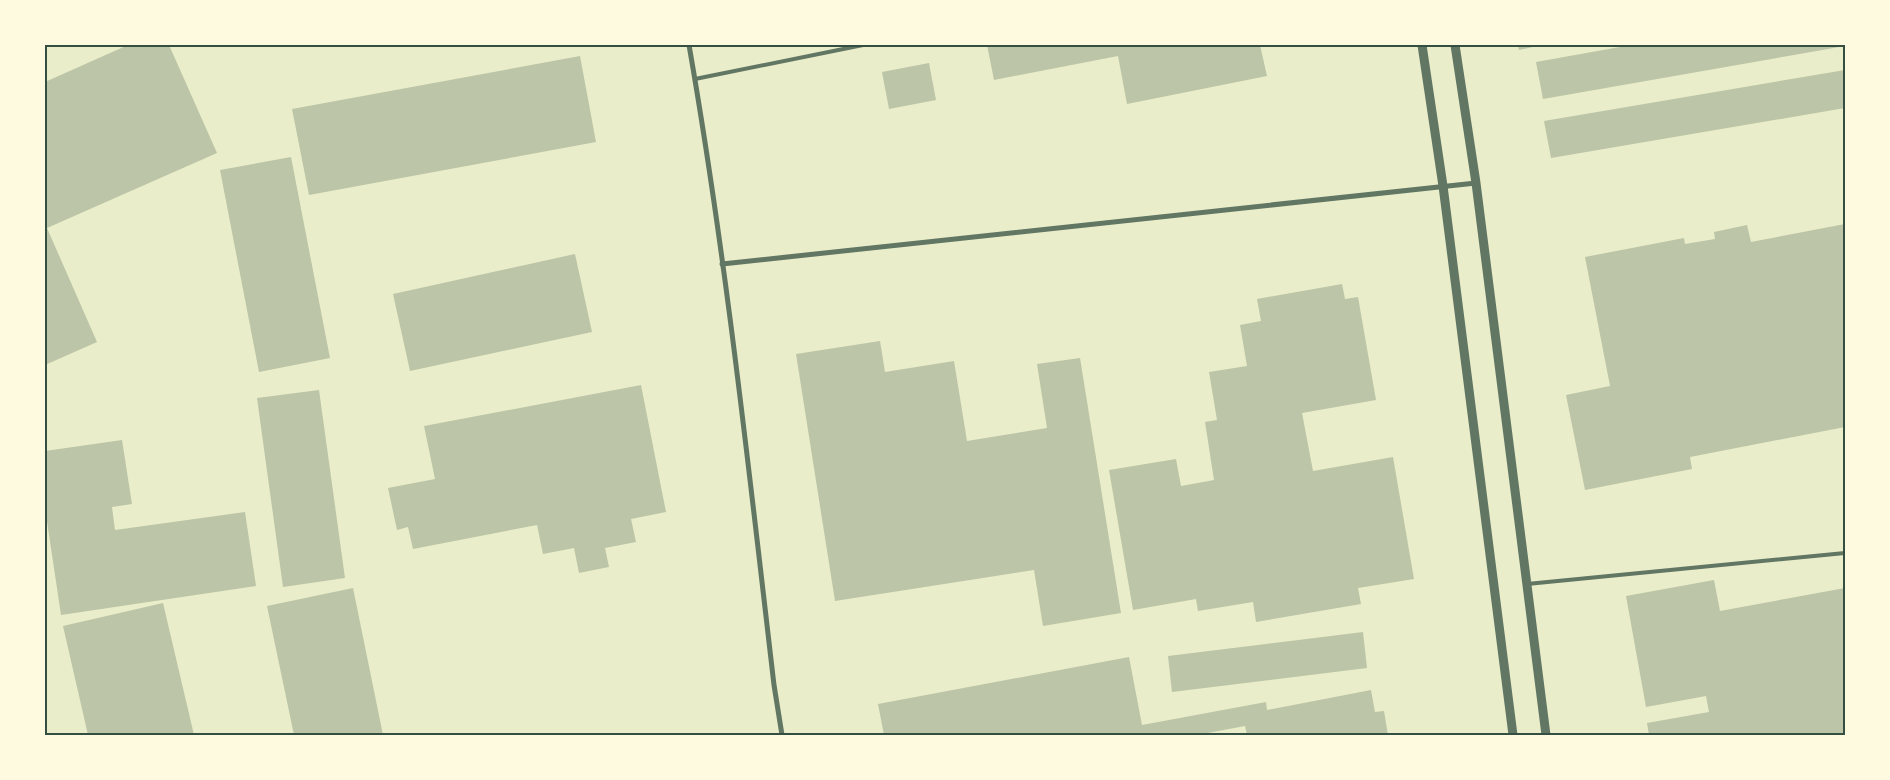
<svg xmlns="http://www.w3.org/2000/svg" width="1890" height="780" viewBox="0 0 1890 780" font-family="'Zilla Slab',serif">
	<style>
		.building { fill: #bcc5a7 }
		.lines { fill: none; stroke-linecap: round; stroke-linejoin: round }
		.service { stroke: #617663; stroke-width: 4 }
		.minor { stroke: #617663; stroke-width: 5 }
		.tertiary { stroke: #617663; stroke-width: 9 }
		.neatline { fill: none; stroke: #344e41; stroke-width: 2 }
	</style>
	<rect width="100%" height="100%" fill="#e9edc9"/>
	<g class="building">
		<path d="M128 45H169L217 153 47 228 97 342 45 365V82Z"/>
		<path d="M987 45H1260L1267 76 1127 104 1118 56 994 80Z"/>
		<path d="M1518 45H1537V46L1519 50Z"/>
		<path d="M1631 45H1845V46L1543 99 1536 62Z"/>
		<path d="M580 56 596 142 309 195 292 109Z"/>
		<path d="M929 63 936 100 889 109 882 72Z"/>
		<path d="M1845 70V108L1551 158 1544 121Z"/>
		<path d="M291 157 330 358 259 372 220 170Z"/>
		<path d="M1845 224V427L1690 457 1692 469 1585 490 1566 395 1610 386 1585 257 1684 238 1685 244 1715 239 1714 232 1747 225 1751 242Z"/>
		<path d="M575 254 592 332 410 371 393 294Z"/>
		<path d="M1342 284 1345 299 1358 297 1376 400 1302 413 1313 471 1393 457 1414 579 1358 588 1361 604 1256 622 1253 602 1198 611 1196 599 1133 610 1109 470 1176 459 1181 486 1214 480 1205 422 1217 420 1209 372 1247 366 1240 325 1261 321 1257 299Z"/>
		<path d="M880 341 885 372 954 361 967 441 1047 428 1037 364 1080 358 1121 613 1043 626 1034 570 835 601 796 354Z"/>
		<path d="M641 385 666 512 631 519 636 542 605 548 609 567 579 573 574 548 543 554 537 525 413 549 408 527 397 530 388 488 435 479 424 426Z"/>
		<path d="M319 390 345 578 283 587 257 398Z"/>
		<path d="M122 440 132 504 112 507 115 530 245 512 256 586 61 615 45 508V451Z"/>
		<path d="M1714 580 1720 611 1845 588V735H1649L1647 723 1709 712 1706 696 1646 707 1626 596Z"/>
		<path d="M353 588 383 735H294L267 606Z"/>
		<path d="M163 603 194 735H88L63 626Z"/>
		<path d="M1363 632 1367 668 1172 692 1168 656Z"/>
		<path d="M1129 657 1142 725 1266 702 1267 710 1371 690 1375 712 1384 711 1388 735H1247L1245 726 1197 735H884L878 704Z"/>
	</g>
	<g class="lines">
		<g class="service">
			<path d="M695 79 863 45"/>
			<path d="M1527 584 1845 553"/>
		</g>
		<g class="minor">
			<path d="M689 45C726 257 749 472 774 685L782 735"/>
			<path d="M722 264 1476 183"/>
		</g>
		<g class="tertiary">
			<path d="M1422 45 1443 186 1513 735"/>
			<path d="M1455 45 1476 183 1546 735"/>
		</g>
	</g>
	<rect width="1890" height="780" fill="none" stroke="#fefae0" stroke-width="92"/>
	<rect x="46" y="46" width="1798" height="688" class="neatline"/>
</svg>
